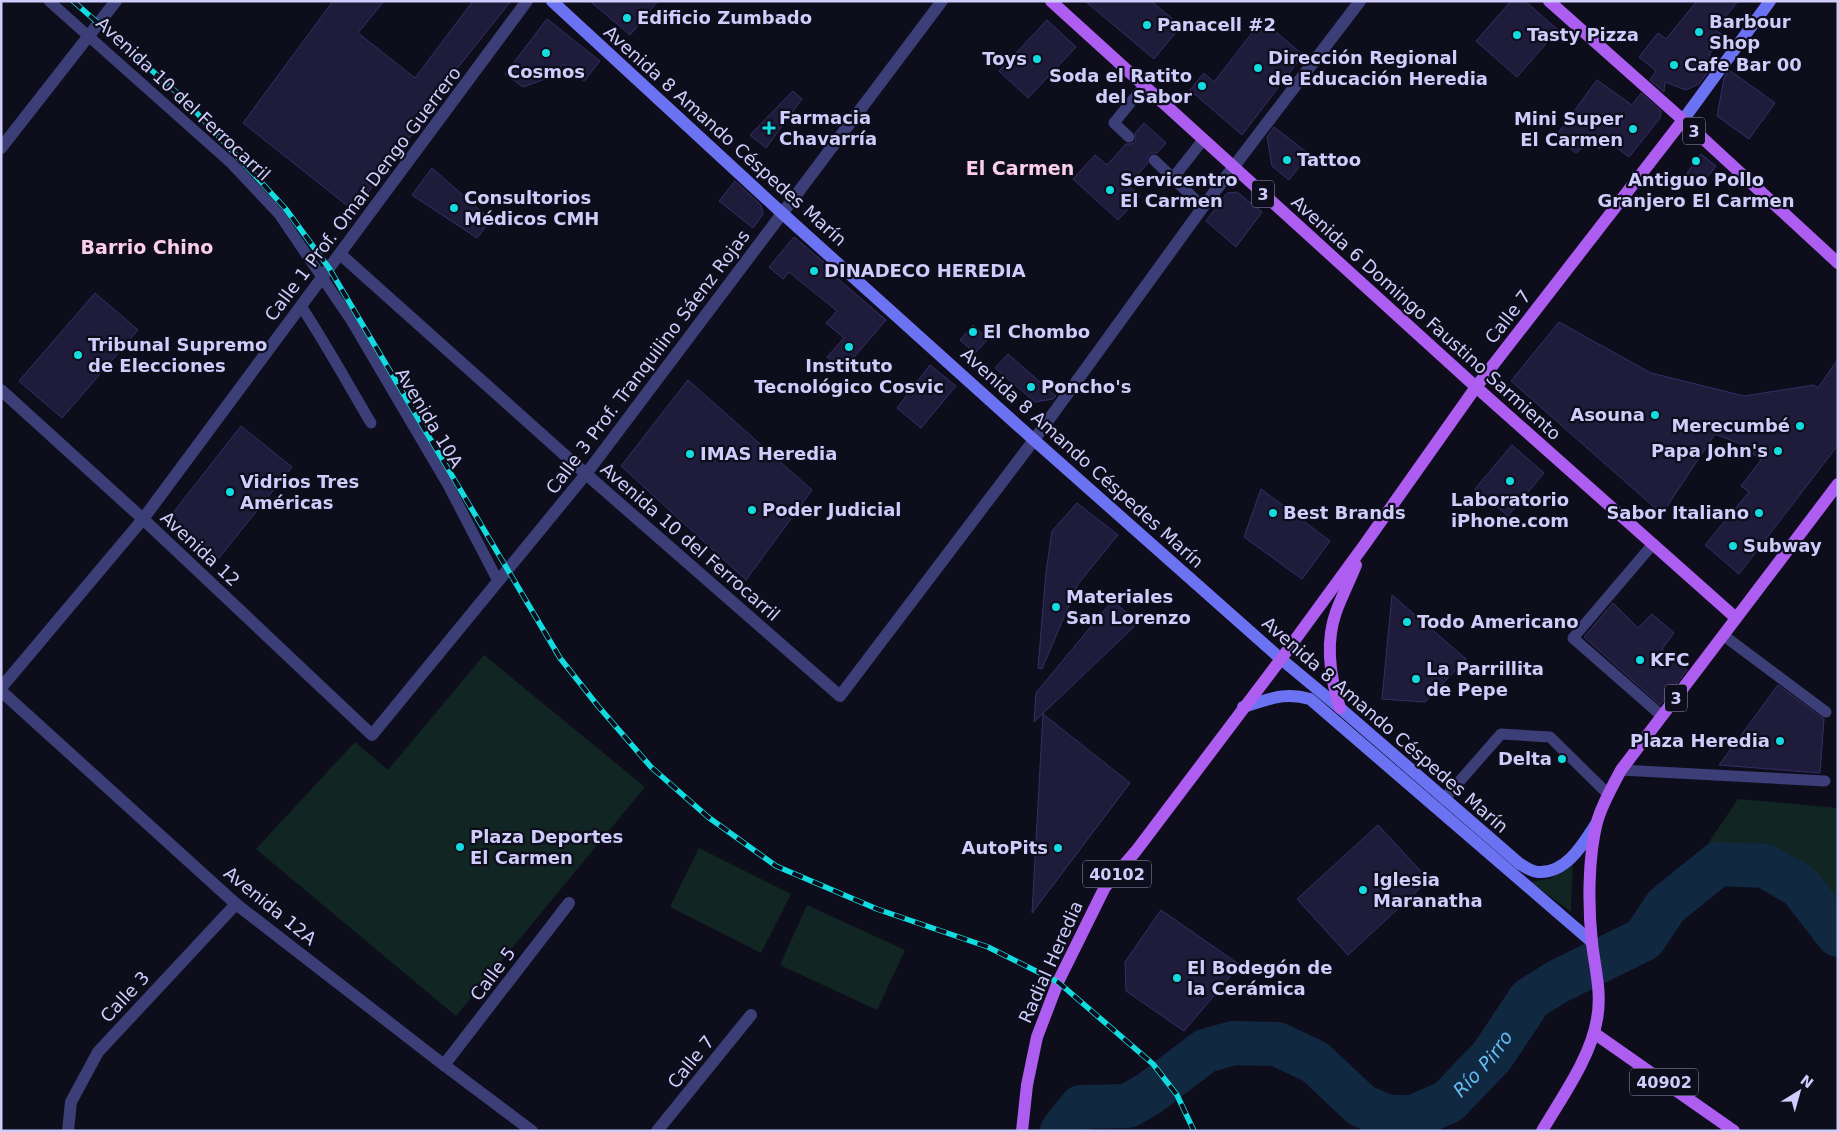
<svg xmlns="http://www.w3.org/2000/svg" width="1839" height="1132" viewBox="0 0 1839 1132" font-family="'DejaVu Sans',sans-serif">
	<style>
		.green { fill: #112623 }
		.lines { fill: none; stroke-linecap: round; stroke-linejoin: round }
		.river { stroke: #112841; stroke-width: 44 }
		.building { fill: #1f1b3b; stroke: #352f65 }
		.lane { stroke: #3c3e77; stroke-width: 11 }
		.street { stroke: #3c3e77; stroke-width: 12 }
		.secondary { stroke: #6c73f2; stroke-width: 12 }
		.primary { stroke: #ae5df1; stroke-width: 12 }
		.rail-casing { stroke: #13dce0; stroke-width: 5.5 }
		.rail { stroke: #0e0d1c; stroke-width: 4; stroke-dasharray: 11; stroke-linecap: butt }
		.poi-dot { fill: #13dce0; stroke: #0e0d1c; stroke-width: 2 }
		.labels { text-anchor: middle; stroke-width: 4.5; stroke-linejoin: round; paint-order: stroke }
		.shield { fill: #0e0d1c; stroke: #9493b8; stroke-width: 1 }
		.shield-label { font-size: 16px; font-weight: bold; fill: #cecdfb }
		.poi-label { font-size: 18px; font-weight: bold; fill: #cecdfb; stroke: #0e0d1c; text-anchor: start }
		.street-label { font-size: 18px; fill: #cecdfb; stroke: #0e0d1c }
		.neighbourhood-label { font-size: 19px; font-weight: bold; fill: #fbceee; stroke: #0e0d1c }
		.water-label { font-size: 19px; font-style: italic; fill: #64bbf2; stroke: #0e0d1c }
	</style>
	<rect width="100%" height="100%" fill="#0e0d1c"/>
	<g class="green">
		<path d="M484 655 645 787 456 1016 256 849 355 742 388 770Z"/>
		<path d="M1738 799 1838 808V935L1800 886 1765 866 1718 864 1666 906Z"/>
		<path d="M699 848 791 894 761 953 670 907Z"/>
		<path d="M1573 855 1571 912 1531 882 1552 878Z"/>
		<path d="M807 905 905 950 877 1010 780 965Z"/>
	</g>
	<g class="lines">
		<path class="river" id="s1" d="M1062 1131 1081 1107 1128 1106 1150 1093 1205 1051 1233 1043 1277 1044 1315 1062 1362 1106 1389 1117H1413L1448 1102 1492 1056 1530 999 1557 982 1644 939 1666 906 1718 864 1765 866 1800 886 1838 935"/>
	</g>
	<g class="building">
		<path d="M333 1H384L358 33 415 78 473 1H511L436 95 440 98 354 211 243 123Z"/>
		<path d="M590 1H658L630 35Z"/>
		<path d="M1085 1H1151L1181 26 1154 59Z"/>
		<path d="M1511 1H1525L1558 30 1517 77 1476 41Z"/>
		<path d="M1697 1H1738L1715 30 1724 36 1709 55 1716 61 1699 84 1686 90 1665 82 1664 92 1650 80 1656 71 1639 57 1658 33 1666 39Z"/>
		<path d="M547 19 600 61 584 81 563 64 553 76 523 87 505 74Z"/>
		<path d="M1047 20 1076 47 1028 98 999 71Z"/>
		<path d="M1262 20 1303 55 1242 135 1190 90 1204 73 1214 82Z"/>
		<path d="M1729 70 1775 103 1749 139 1717 116 1724 78Z"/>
		<path d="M1597 80 1632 105 1641 93 1661 111 1660 118 1629 157 1606 140 1599 149 1590 142 1576 153 1555 137Z"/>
		<path d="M793 91 802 99 766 148 750 135Z"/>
		<path d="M1144 123 1166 143 1157 153H1152L1148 155 1147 159 1148 163 1128 185 1140 196 1118 220 1073 179 1095 155 1107 165 1126 144H1131L1135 142 1136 138 1135 133Z"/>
		<path d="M1274 127 1309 154 1289 180 1272 166 1267 137Z"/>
		<path d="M1701 154 1716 166 1701 185 1687 173Z"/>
		<path d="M432 168 491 220 477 238 412 195Z"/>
		<path d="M735 181 761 205 763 214 753 228 719 201Z"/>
		<path d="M1237 192 1262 212 1236 247 1206 221 1227 193Z"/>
		<path d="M794 237 831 268 829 271 886 320 843 370 827 357 844 338 826 323 837 311 789 272 783 279 769 267Z"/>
		<path d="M95 293 138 330 62 418 19 381Z"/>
		<path d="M1559 322 1651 373 1744 396 1814 385 1818 388 1838 359V445L1739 574 1705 545 1749 492 1741 486 1761 460 1738 443 1715 434 1662 514 1511 381Z"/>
		<path d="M973 325 988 339 975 353 960 340Z"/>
		<path d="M1008 354 1056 396 1053 399 1035 402 995 368Z"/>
		<path d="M930 365 956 386 921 428 897 408Z"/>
		<path d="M688 380 812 490 746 580 621 466Z"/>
		<path d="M241 426 292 467 219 558 169 518Z"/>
		<path d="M1512 445 1544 473 1508 516 1475 489Z"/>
		<path d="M1261 489 1330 541 1302 579 1244 537Z"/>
		<path d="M1077 503 1118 535 1078 584 1042 669 1038 668 1046 572 1052 531Z"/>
		<path d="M1392 595 1466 659 1425 702 1382 699Z"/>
		<path d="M1112 601 1139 622 1034 722 1036 693Z"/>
		<path d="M1613 603 1638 628 1652 614 1674 633 1662 649 1687 670 1660 705 1584 637Z"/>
		<path d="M1778 685 1824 719 1820 773 1719 765Z"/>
		<path d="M1043 714 1130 783 1032 913Z"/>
		<path d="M1378 825 1429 880 1348 955 1297 899Z"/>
		<path d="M1161 910 1240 965 1184 1031 1126 991 1125 962Z"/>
	</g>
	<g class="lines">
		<g class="lane">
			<path d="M49 1 231 163 279 214 351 320 448 485 498 581"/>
			<path d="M1129 137 1114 123 1144 86"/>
			<path d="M1154 160 1203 207"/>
			<path d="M1173 178 1203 140"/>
			<path d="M301 306C326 344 348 384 371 423"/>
			<path d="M1653 544 1573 638 1662 716"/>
			<path d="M1723 635 1826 712"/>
			<path d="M1621 770 1825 781"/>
			<path d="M1444 799 1501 734 1550 737 1608 794"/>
		</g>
		<g class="street">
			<path d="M1 148 116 1"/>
			<path d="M340 254 586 474 840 696 1034 440 1203 207 1360 1"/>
			<path d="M1 390 143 519 372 735 586 474 942 1"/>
			<path d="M1 688 143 519 527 1"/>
			<path d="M1 691 236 904 444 1065 532 1131"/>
			<path d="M444 1065 569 903"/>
			<path d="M68 1131 71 1102 98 1052 236 904"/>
			<path d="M657 1131 751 1015"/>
		</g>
		<g class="secondary">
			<path d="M552 1 783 214 1034 440 1281 659 1340 708 1520 864C1525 867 1532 872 1538 872 1566 874 1583 844 1596 824"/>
			<path d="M1683 120 1770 1"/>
			<path d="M1243 707C1268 700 1284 691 1310 699L1592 942"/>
		</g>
		<g class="primary">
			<path d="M1051 1 1476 387 1736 618"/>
			<path d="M1549 1 1683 120 1838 263"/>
			<path d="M1340 708C1330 677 1325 643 1336 612 1342 596 1350 580 1356 565"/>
			<path d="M1594 1033 1734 1131"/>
			<path d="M1022 1131 1027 1085 1037 1037 1058 982 1105 887 1136 851 1281 659 1365 544 1476 387 1683 120"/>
			<path d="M1542 1131C1562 1097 1591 1057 1597 1019 1602 993 1595 969 1592 943 1588 907 1588 857 1597 822 1602 804 1612 787 1621 770L1838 484"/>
		</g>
		<g class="rail-casing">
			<path id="rail" d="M73 1 183 98 285 208 329 268 560 658 598 706 651 767 708 817 776 866 877 909 988 947 1058 982 1153 1064 1177 1095 1194 1131"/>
		</g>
		<use href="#rail" class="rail"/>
	</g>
	<g class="poi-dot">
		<circle cx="627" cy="18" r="5"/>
		<circle cx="1147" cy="25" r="5"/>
		<circle cx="1699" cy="32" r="5"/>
		<circle cx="1517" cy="35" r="5"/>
		<circle cx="546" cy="53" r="5"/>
		<circle cx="1037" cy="59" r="5"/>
		<circle cx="1674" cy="65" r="5"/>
		<circle cx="1258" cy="68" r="5"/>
		<circle cx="1202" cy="86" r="5"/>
		<path d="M766.5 120.5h5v5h5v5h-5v5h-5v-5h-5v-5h5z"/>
		<circle cx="1633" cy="129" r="5"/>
		<circle cx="1287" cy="160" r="5"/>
		<circle cx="1696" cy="161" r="5"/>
		<circle cx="1110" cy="190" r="5"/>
		<circle cx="454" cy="208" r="5"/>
		<circle cx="814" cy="271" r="5"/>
		<circle cx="973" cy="332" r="5"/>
		<circle cx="849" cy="347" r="5"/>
		<circle cx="78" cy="355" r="5"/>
		<circle cx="1031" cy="387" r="5"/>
		<circle cx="1655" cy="415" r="5"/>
		<circle cx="1800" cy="426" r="5"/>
		<circle cx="1778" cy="451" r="5"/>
		<circle cx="690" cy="454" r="5"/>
		<circle cx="1510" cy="481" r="5"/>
		<circle cx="230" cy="492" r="5"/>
		<circle cx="752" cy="510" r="5"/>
		<circle cx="1273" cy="513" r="5"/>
		<circle cx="1759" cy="513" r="5"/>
		<circle cx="1733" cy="546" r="5"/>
		<circle cx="1056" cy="607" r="5"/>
		<circle cx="1407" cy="622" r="5"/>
		<circle cx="1640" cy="660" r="5"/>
		<circle cx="1416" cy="679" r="5"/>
		<circle cx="1780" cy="741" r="5"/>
		<circle cx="1562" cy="759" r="5"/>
		<circle cx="460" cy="847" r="5"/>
		<circle cx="1058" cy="848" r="5"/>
		<circle cx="1363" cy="890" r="5"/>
		<circle cx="1177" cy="978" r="5"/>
	</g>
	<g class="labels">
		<g class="shield">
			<rect x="1683" y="117.5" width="22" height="27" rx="4"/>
			<rect x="1252" y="180.5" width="22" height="27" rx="4"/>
			<rect x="1665" y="684.5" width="22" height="27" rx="4"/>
			<rect x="1083" y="860.5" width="68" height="27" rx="4"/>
			<rect x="1630" y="1068.5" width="68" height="27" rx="4"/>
		</g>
		<g class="shield-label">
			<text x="1694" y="137">3</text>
			<text x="1263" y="200">3</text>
			<text x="1676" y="704">3</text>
			<text x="1117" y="880">40102</text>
			<text x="1664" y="1088">40902</text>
		</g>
		<g class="poi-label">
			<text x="637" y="24">Edificio Zumbado</text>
			<text x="1709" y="28">Barbour<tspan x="1709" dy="21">Shop</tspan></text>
			<text x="1157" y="31">Panacell #2</text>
			<text x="1527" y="41">Tasty Pizza</text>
			<text x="1268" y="64">Dirección Regional<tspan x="1268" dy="21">de Educación Heredia</tspan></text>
			<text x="1027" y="65" text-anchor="end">Toys</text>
			<text x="1684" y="71">Cafe Bar 00</text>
			<text x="546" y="78" text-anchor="middle">Cosmos</text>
			<text x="1192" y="82" text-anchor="end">Soda el Ratito<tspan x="1192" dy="21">del Sabor</tspan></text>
			<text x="779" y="124">Farmacia<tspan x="779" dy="21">Chavarría</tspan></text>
			<text x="1623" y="125" text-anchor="end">Mini Super<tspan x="1623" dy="21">El Carmen</tspan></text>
			<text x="1297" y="166">Tattoo</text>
			<text x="1120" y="186">Servicentro<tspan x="1120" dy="21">El Carmen</tspan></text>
			<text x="1696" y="186" text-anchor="middle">Antiguo Pollo<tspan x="1696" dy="21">Granjero El Carmen</tspan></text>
			<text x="464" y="204">Consultorios<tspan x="464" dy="21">Médicos CMH</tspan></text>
			<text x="824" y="277">DINADECO HEREDIA</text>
			<text x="983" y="338">El Chombo</text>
			<text x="88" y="351">Tribunal Supremo<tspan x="88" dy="21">de Elecciones</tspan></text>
			<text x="849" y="372" text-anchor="middle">Instituto<tspan x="849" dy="21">Tecnológico Cosvic</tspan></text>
			<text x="1041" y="393">Poncho's</text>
			<text x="1645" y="421" text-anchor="end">Asouna</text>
			<text x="1790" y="432" text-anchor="end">Merecumbé</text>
			<text x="1768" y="457" text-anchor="end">Papa John's</text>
			<text x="700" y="460">IMAS Heredia</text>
			<text x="240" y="488">Vidrios Tres<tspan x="240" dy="21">Américas</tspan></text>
			<text x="1510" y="506" text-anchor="middle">Laboratorio<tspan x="1510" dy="21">iPhone.com</tspan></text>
			<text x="762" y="516">Poder Judicial</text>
			<text x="1283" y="519">Best Brands</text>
			<text x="1749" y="519" text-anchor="end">Sabor Italiano</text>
			<text x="1743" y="552">Subway</text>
			<text x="1066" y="603">Materiales<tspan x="1066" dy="21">San Lorenzo</tspan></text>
			<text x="1417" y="628">Todo Americano</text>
			<text x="1650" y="666">KFC</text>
			<text x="1426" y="675">La Parrillita<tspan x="1426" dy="21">de Pepe</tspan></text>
			<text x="1770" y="747" text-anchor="end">Plaza Heredia</text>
			<text x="1552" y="765" text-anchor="end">Delta</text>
			<text x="470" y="843">Plaza Deportes<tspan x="470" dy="21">El Carmen</tspan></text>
			<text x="1048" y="854" text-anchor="end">AutoPits</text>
			<text x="1373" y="886">Iglesia<tspan x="1373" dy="21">Maranatha</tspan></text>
			<text x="1187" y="974">El Bodegón de<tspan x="1187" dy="21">la Cerámica</tspan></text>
		</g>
		<g class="street-label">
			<text transform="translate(183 99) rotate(43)" y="6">Avenida 10 del Ferrocarril</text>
			<text transform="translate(725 136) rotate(42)" y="6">Avenida 8 Amando Céspedes Marín</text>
			<text transform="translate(363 194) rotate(-53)" y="6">Calle 1 Prof. Omar Dengo Guerrero</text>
			<text transform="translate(1508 317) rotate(-52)" y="6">Calle 7</text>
			<text transform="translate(1426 318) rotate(42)" y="6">Avenida 6 Domingo Faustino Sarmiento</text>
			<text transform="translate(648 362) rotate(-53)" y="6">Calle 3 Prof. Tranquilino Sáenz Rojas</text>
			<text transform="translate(429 418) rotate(59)" y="6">Avenida 10A</text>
			<text transform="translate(1082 458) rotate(42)" y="6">Avenida 8 Amando Céspedes Marín</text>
			<text transform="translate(690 542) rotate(41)" y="6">Avenida 10 del Ferrocarril</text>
			<text transform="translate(200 549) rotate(43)" y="6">Avenida 12</text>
			<text transform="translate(1385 725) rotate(41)" y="6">Avenida 8 Amando Céspedes Marín</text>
			<text transform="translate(270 906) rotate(39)" y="6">Avenida 12A</text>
			<text transform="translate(1051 962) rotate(-66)" y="6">Radial Heredia</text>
			<text transform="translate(493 974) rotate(-53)" y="6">Calle 5</text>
			<text transform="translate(125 997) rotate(-47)" y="6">Calle 3</text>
			<text transform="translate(691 1062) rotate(-51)" y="6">Calle 7</text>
		</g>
		<g class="neighbourhood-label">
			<text x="1020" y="175">El Carmen</text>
			<text x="147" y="254">Barrio Chino</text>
		</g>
		<g class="water-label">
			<text dy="7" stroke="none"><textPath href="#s1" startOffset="495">Río Pirro</textPath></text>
		</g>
	</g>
	<rect width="1839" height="1132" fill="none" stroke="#cecdfb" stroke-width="5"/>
	<g transform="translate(1799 1092) rotate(37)" stroke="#0e0d1c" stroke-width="4" paint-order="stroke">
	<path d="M0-4L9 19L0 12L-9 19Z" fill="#cecdfb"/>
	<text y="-8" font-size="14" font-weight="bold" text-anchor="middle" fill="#cecdfb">N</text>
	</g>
</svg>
